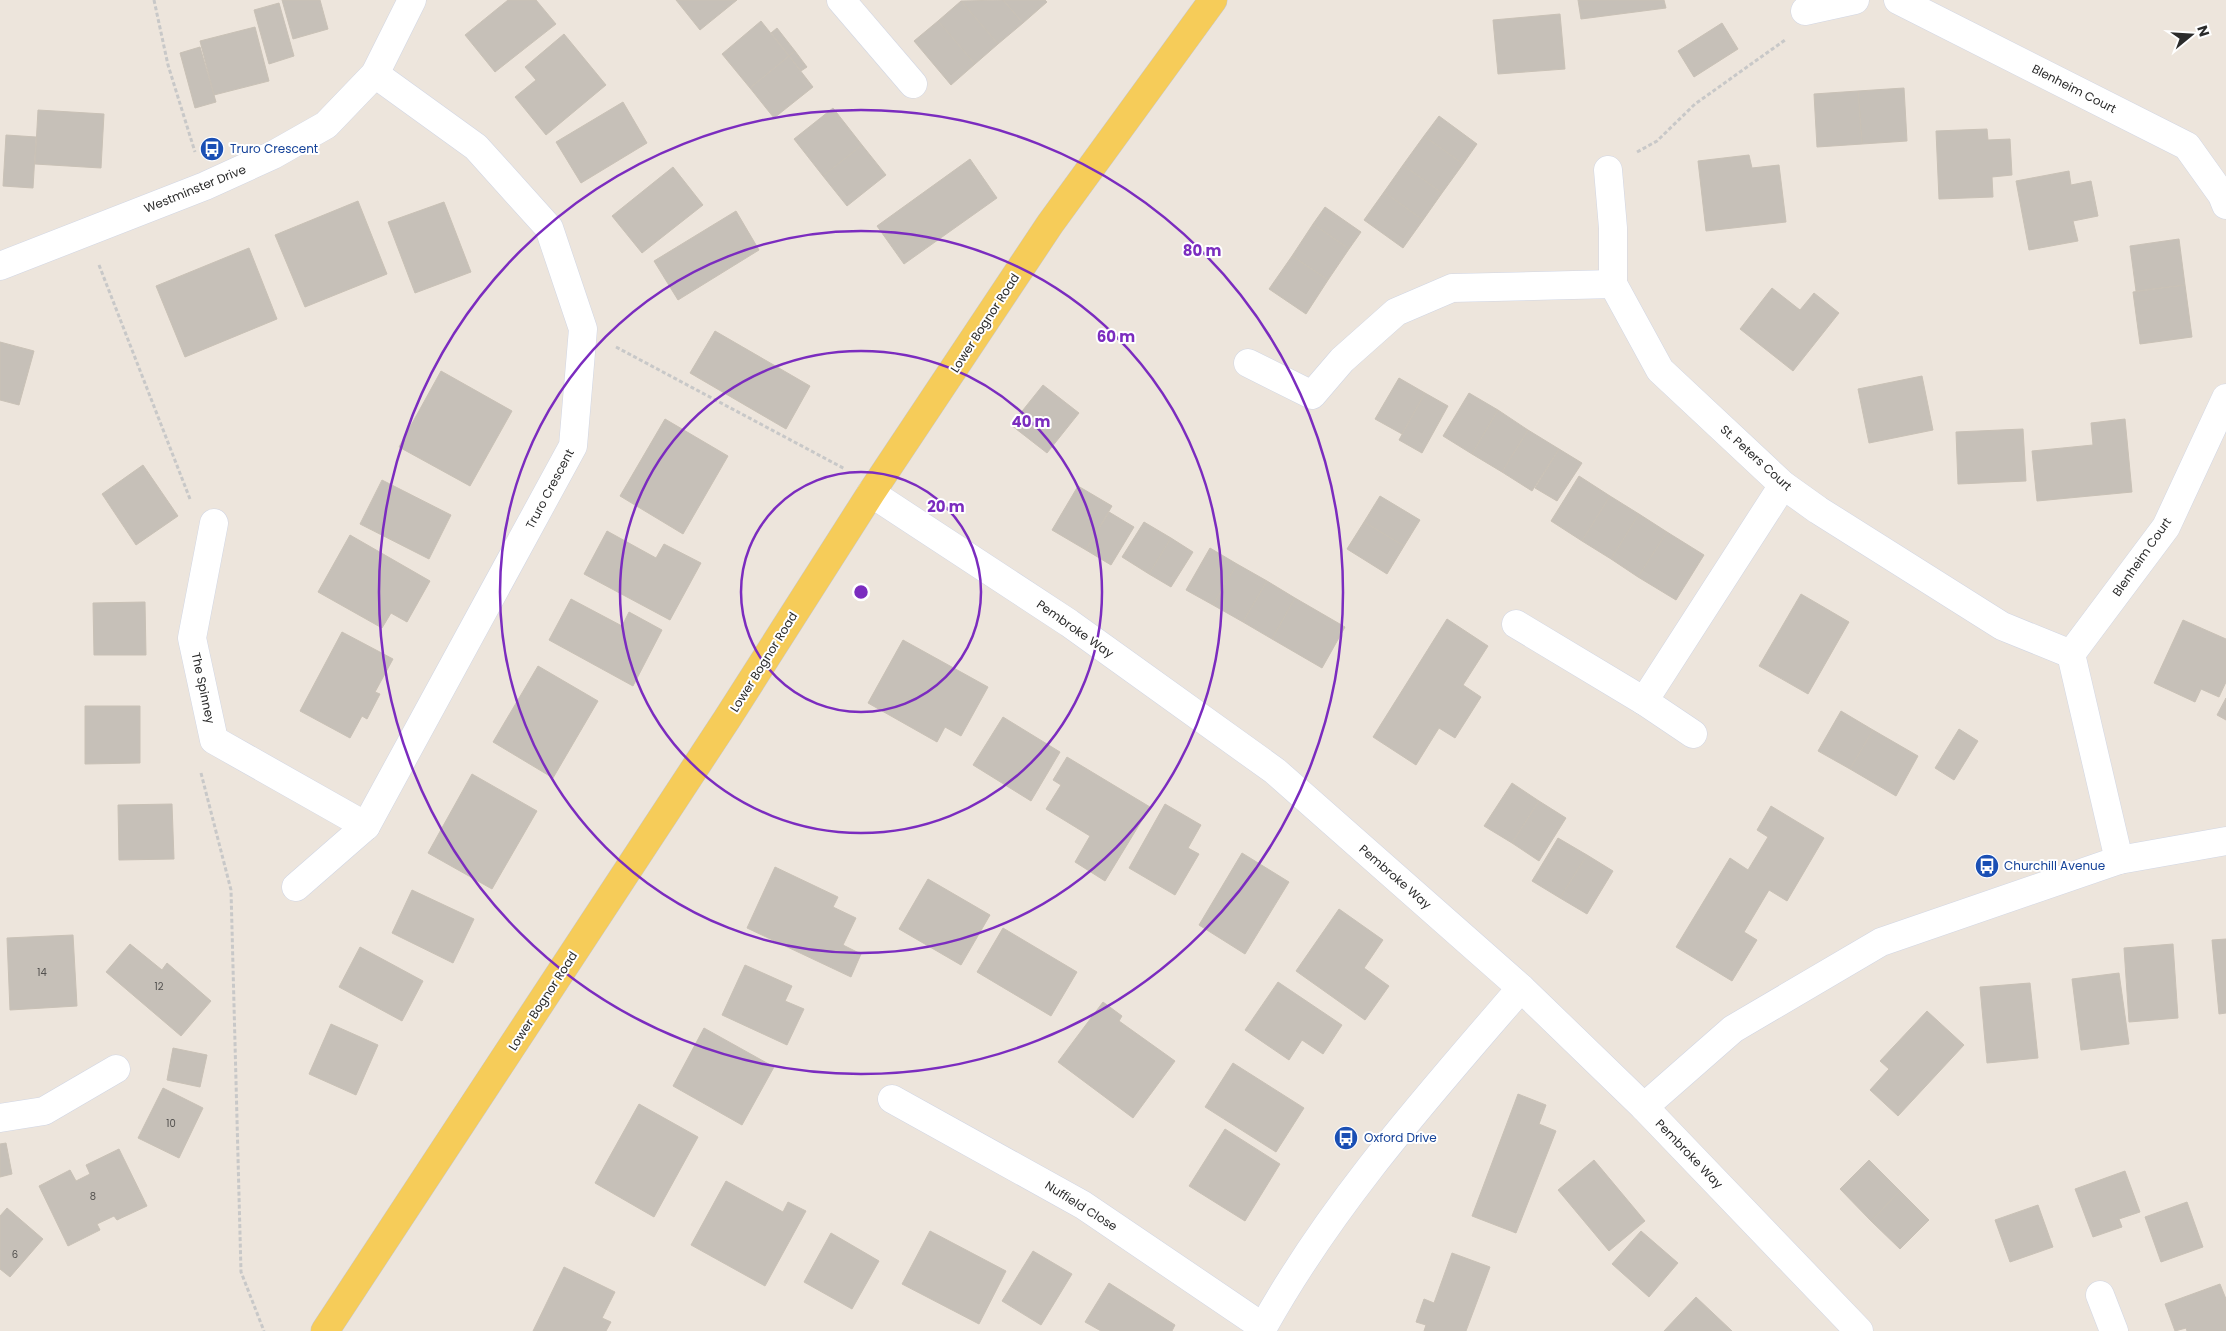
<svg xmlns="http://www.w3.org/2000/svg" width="2226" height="1331" viewBox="0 0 2226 1331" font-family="Poppins,sans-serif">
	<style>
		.building { fill: #c6c0b8; stroke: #c9c1b6 }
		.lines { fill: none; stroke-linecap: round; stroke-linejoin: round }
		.minor-casing { stroke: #d1d6e4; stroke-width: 29 }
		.major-casing { stroke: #c8c8c8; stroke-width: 29 }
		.path { stroke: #c8c8c8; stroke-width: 3; stroke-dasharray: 4 2.5; stroke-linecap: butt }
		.minor { stroke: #fff; stroke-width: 28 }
		.major { stroke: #f6cc59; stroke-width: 28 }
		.ring { fill: none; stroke: #7b2cbf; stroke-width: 2.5 }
		.labels { text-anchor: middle; stroke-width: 4; stroke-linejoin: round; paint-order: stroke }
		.number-label { font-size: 10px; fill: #52504e }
		.street-label { font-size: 12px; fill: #2b2b2b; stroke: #fff }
		.transit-label { font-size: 12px; fill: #164399; stroke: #fff; text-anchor: start }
		.centre { fill: #7b2cbf; stroke: #fff; stroke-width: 2.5 }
		.ring-label { font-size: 15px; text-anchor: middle; font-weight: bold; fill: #7b2cbf; stroke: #fff; stroke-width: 4; stroke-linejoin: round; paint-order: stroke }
	</style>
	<rect width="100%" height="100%" fill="#ede5dc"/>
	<g class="building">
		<path d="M282 0H320L328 29 293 39Z"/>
		<path d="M508 0H536L556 24 495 72 465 35Z"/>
		<path d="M676 0H737L700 30Z"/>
		<path d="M1003 0 1023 23 998 44 961 1Z"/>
		<path d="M1003 0H1045L1047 2 1023 23Z"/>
		<path d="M1578 0H1664L1666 8 1581 19Z"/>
		<path d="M961 1 998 44 975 64 938 21Z"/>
		<path d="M279 3 294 56 269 64 254 10Z"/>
		<path d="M1560 14 1565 69 1498 74 1493 20Z"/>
		<path d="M761 21 789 56 750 88 722 54Z"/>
		<path d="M938 21 975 64 951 85 914 41Z"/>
		<path d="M1722 23 1738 49 1694 77 1678 51Z"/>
		<path d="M255 27 269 81 214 95 200 41Z"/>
		<path d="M777 28 795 51 789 56 771 33Z"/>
		<path d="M564 34 606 85 546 135 515 97 536 80 525 67Z"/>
		<path d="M200 47 216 102 195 108 180 53Z"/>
		<path d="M795 51 807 67 801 71 789 56Z"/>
		<path d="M789 56 813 87 774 118 750 88Z"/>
		<path d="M1904 88 1907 141 1862 144 1858 91Z"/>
		<path d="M1858 91 1862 144 1817 147 1814 94Z"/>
		<path d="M623 102 647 143 581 183 556 142Z"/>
		<path d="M833 108 862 145 823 176 794 139Z"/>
		<path d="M38 110 104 114 101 168 35 164Z"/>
		<path d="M1439 116 1477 144 1463 164 1424 136Z"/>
		<path d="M1987 129 1988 140 2010 139 2012 175 1992 177 1993 197 1939 199 1936 131Z"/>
		<path d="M6 135 36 137 33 188 3 186Z"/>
		<path d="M1424 136 1463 164 1442 193 1403 165Z"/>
		<path d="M862 145 886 175 847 206 823 176Z"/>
		<path d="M1749 155 1752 168 1779 165 1786 222 1706 231 1698 161Z"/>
		<path d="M970 159 997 198 904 264 877 226Z"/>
		<path d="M1403 165 1442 193 1423 220 1384 192Z"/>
		<path d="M673 167 703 205 642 253 612 216Z"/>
		<path d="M2069 171 2071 185 2091 181 2098 216 2073 221 2078 241 2029 250 2016 181Z"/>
		<path d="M1384 192 1423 220 1403 248 1364 220Z"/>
		<path d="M358 201 387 274 305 307 275 235Z"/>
		<path d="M444 202 471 272 415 293 388 222Z"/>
		<path d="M1325 207 1361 232 1349 249 1313 224Z"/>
		<path d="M736 211 759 250 678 300 654 261Z"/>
		<path d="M1313 224 1349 249 1328 280 1292 256Z"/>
		<path d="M2179 239 2185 285 2136 291 2130 246Z"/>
		<path d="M249 248 277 319 185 357 156 286Z"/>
		<path d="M1292 256 1328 280 1306 314 1269 289Z"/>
		<path d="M2185 285 2192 337 2140 344 2133 292Z"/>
		<path d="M1772 288 1800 310 1814 293 1839 313 1793 371 1740 329Z"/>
		<path d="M715 331 810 386 786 429 690 373Z"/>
		<path d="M0 342 34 351 19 405 0 400Z"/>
		<path d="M441 371 512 411 470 486 399 447Z"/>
		<path d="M1922 376 1933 430 1869 443 1858 389Z"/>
		<path d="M1399 378 1425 393 1402 434 1375 419Z"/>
		<path d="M1043 385 1079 413 1047 453 1011 425Z"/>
		<path d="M1425 393 1448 406 1422 453 1399 440Z"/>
		<path d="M1469 393 1498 410 1472 454 1443 436Z"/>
		<path d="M1498 410 1528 430 1502 472 1472 454Z"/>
		<path d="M665 419 728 456 683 534 620 496Z"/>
		<path d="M2125 419 2132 492 2037 501 2032 451 2093 445 2091 423Z"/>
		<path d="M2023 429 2026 481 1958 484 1956 432Z"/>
		<path d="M1528 430 1559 449 1532 491 1502 472Z"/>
		<path d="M1559 449 1582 463 1557 501 1535 488Z"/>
		<path d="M143 465 178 516 136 545 102 494Z"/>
		<path d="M1579 476 1610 496 1582 541 1551 521Z"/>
		<path d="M382 480 451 515 429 559 360 524Z"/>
		<path d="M1078 486 1112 506 1086 550 1052 530Z"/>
		<path d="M1380 496 1420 520 1404 546 1364 522Z"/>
		<path d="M1610 496 1639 514 1611 559 1582 541Z"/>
		<path d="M1109 512 1134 527 1111 565 1086 550Z"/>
		<path d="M1639 514 1667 532 1638 577 1611 559Z"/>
		<path d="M1144 522 1171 538 1149 574 1122 557Z"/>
		<path d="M1364 522 1404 546 1387 574 1347 549Z"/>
		<path d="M607 531 656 558 664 544 701 563 670 620 584 574Z"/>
		<path d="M1667 532 1704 555 1676 600 1638 577Z"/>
		<path d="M350 535 430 581 407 622 391 613 382 628 318 592Z"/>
		<path d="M1171 538 1193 552 1171 587 1149 574Z"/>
		<path d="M1210 548 1237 564 1213 605 1186 590Z"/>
		<path d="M1237 564 1267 581 1243 622 1213 605Z"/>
		<path d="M1267 581 1295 598 1272 639 1243 622Z"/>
		<path d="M1801 594 1849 622 1808 694 1759 666Z"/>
		<path d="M1295 598 1345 627 1322 668 1272 639Z"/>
		<path d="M571 599 622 626 629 612 662 630 633 686 549 640Z"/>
		<path d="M145 602 146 655H94L93 603Z"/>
		<path d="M1447 619 1488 646 1463 685 1481 697 1455 738 1439 728 1416 765 1373 737Z"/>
		<path d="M2183 620 2226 639V682L2219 697 2201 689 2195 702 2154 683Z"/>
		<path d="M342 632 393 659 375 692 380 694 367 719 362 716 350 738 300 711Z"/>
		<path d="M903 640 988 687 961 736 945 727 937 742 868 703Z"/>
		<path d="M538 666 598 701 553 778 493 742Z"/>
		<path d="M2226 698V720L2217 715Z"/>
		<path d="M85 706H140V763L85 764Z"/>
		<path d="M1841 711 1873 730 1850 769 1818 751Z"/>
		<path d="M1003 717 1060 752 1031 801 973 765Z"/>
		<path d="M1959 729 1978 741 1954 780 1935 768Z"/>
		<path d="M1873 730 1918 756 1896 796 1850 769Z"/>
		<path d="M1067 757 1150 807 1105 881 1075 862 1090 836 1046 809 1061 785 1053 780Z"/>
		<path d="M472 774 537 811 492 889 428 853Z"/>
		<path d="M1512 783 1539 801 1512 843 1484 826Z"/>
		<path d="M1539 801 1566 818 1539 861 1512 843Z"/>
		<path d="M172 804 174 859 119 860 118 805Z"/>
		<path d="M1165 804 1201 825 1188 848 1199 854 1175 895 1129 868Z"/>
		<path d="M1771 806 1824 838 1787 901 1769 890 1744 932 1757 940 1732 981 1676 947 1730 858 1748 870 1768 837 1757 830Z"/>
		<path d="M1558 838 1587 855 1560 898 1532 881Z"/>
		<path d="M1242 853 1289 882 1245 954 1199 925Z"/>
		<path d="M1587 855 1613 871 1587 914 1560 898Z"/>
		<path d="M775 867 838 897 833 907 856 918 843 945 861 954 851 977 747 928Z"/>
		<path d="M928 879 990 915 961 965 899 929Z"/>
		<path d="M412 890 474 919 453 963 392 933Z"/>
		<path d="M1339 909 1383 940 1364 968 1389 986 1365 1020 1296 971Z"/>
		<path d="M1003 928 1077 972 1051 1016 977 972Z"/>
		<path d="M73 935 77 1006 10 1010 7 938Z"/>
		<path d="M2226 939V1013L2219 1014 2212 940Z"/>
		<path d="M130 944 162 970 167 963 211 1001 181 1036 106 972Z"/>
		<path d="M2173 944 2178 1018 2129 1022 2124 948Z"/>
		<path d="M360 947 423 981 402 1021 339 987Z"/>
		<path d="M745 965 792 986 785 1001 804 1009 787 1045 722 1015Z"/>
		<path d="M2119 973 2129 1044 2081 1050 2072 979Z"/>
		<path d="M1278 982 1342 1025 1323 1054 1302 1040 1289 1060 1245 1030Z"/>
		<path d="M2030 983 2038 1058 1987 1063 1980 987Z"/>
		<path d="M1103 1002 1122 1016 1119 1021 1175 1061 1133 1118 1058 1062Z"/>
		<path d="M1927 1011 1964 1045 1898 1116 1870 1090 1889 1069 1880 1061Z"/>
		<path d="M331 1024 378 1045 356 1095 309 1074Z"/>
		<path d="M704 1028 774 1067 742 1125 673 1086Z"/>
		<path d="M173 1048 207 1055 200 1087 167 1080Z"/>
		<path d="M1233 1063 1304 1108 1276 1152 1205 1107Z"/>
		<path d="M163 1088 203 1108 179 1158 138 1138Z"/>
		<path d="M1518 1094 1546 1105 1539 1124 1556 1131 1516 1233 1472 1216Z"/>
		<path d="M639 1104 698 1137 654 1217 595 1183Z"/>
		<path d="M1225 1129 1280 1164 1245 1221 1189 1186Z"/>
		<path d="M6 1143 12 1174 0 1177V1144Z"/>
		<path d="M119 1149 147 1206 117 1220 114 1216 97 1224 100 1230 68 1246 39 1186 70 1170 76 1181 90 1174 86 1165Z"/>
		<path d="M1594 1160 1645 1221 1609 1251 1558 1190Z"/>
		<path d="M1869 1160 1900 1191 1871 1221 1840 1189Z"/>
		<path d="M2125 1171 2140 1212 2119 1219 2122 1227 2093 1237 2075 1189Z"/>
		<path d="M726 1181 783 1212 788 1202 806 1211 765 1286 691 1245Z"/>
		<path d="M1900 1191 1929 1220 1900 1249 1871 1221Z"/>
		<path d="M2187 1202 2203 1247 2161 1262 2145 1217Z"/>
		<path d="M2038 1205 2053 1247 2010 1262 1995 1220Z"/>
		<path d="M7 1208 43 1239 10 1277 0 1269V1216Z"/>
		<path d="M930 1231 1006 1271 979 1324 902 1284Z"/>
		<path d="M1641 1231 1678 1263 1649 1297 1612 1264Z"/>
		<path d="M831 1233 879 1261 852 1309 804 1282Z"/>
		<path d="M1033 1251 1072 1274 1041 1325 1002 1301Z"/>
		<path d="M1452 1253 1490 1267 1466 1331H1424L1426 1325 1416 1322 1424 1299 1434 1303Z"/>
		<path d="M564 1267 615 1292 602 1318 611 1322 606 1331H533Z"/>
		<path d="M1109 1283 1175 1325 1172 1331H1101L1085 1322Z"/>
		<path d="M2220 1284 2226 1299V1331H2187L2186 1328 2175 1331 2165 1304Z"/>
		<path d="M1696 1297 1732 1331H1664Z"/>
	</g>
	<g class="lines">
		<g class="minor-casing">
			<g id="minor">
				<path d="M841 0 913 84"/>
				<path d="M1898 0 2187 146 2222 195 2226 205"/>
				<path d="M1805 11 1855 0"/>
				<path d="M1608 170 1613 228V284L1660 370 1783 485 1818 510 2002 626 2071 654"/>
				<path d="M0 266 205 186 273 155 326 125 375 74 412 0"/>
				<path d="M1248 363 1312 395 1342 360 1396 312 1452 288 1613 284"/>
				<path d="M871 493 1069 623 1275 771 1521 988 1644 1107 1859 1331"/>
				<path d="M214 523 192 638 214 740 366 826"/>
				<path d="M1516 624 1644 701 1693 734"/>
				<path d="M2071 654 2166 527 2226 398"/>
				<path d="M2071 654 2119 860"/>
				<path d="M1644 701 1783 485"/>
				<path d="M296 887 366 826 573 446 583 329 549 228 476 147 375 74"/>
				<path d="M892 1099 1083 1205 1263 1327"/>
				<path d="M1644 1107 1733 1029 1881 942 2119 860 2226 841"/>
				<path d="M0 1118 44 1111 116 1069"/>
				<path d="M2100 1295 2114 1331"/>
				<path d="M1261 1331C1331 1204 1427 1097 1521 988"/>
			</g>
		</g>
		<g class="major-casing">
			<path id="major" d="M325 1331 727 719 871 493 1050 224 1213 0"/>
		</g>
		<g class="path">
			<path d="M154 0 168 65 195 152"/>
			<path d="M1637 152 1657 141 1695 104 1785 40"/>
			<path d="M99 265 190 499"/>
			<path d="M616 347 845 469"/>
			<path d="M201 773 231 890 241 1272 264 1331"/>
		</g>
		<use href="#minor" class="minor"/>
		<use href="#major" class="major"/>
	</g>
	<g class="ring">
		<circle cx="861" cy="592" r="120"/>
		<circle cx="861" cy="592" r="241"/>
		<circle cx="861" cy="592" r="361"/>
		<circle cx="861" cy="592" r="482"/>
	</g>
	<defs>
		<g id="bus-disc" transform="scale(1.25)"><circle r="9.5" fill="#1a4fb4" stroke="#fff"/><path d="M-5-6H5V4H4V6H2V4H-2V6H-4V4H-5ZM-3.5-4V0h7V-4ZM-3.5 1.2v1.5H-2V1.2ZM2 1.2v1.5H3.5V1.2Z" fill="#fff"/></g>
	</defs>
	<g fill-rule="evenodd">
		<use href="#bus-disc" x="212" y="149"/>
		<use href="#bus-disc" x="1987" y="866"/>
		<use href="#bus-disc" x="1346" y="1138"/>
	</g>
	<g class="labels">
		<g class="number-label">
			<text x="42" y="976">14</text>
			<text x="159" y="990">12</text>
			<text x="171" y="1127">10</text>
			<text x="93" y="1200">8</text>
			<text x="15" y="1258">6</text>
		</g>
		<g class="street-label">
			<text transform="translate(2074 89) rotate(27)" y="4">Blenheim Court</text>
			<text transform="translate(195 189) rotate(-22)" y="4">Westminster Drive</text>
			<text transform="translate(985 323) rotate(-57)" y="4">Lower Bognor Road</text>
			<text transform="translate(1756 458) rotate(42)" y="4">St. Peters Court</text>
			<text transform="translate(550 489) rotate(-62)" y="4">Truro Crescent</text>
			<text transform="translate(2142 557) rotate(-55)" y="4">Blenheim Court</text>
			<text transform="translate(1075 629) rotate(35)" y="4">Pembroke Way</text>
			<text transform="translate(764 662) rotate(-58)" y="4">Lower Bognor Road</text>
			<text transform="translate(203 688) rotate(78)" y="4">The Spinney</text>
			<text transform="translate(1395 877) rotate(41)" y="4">Pembroke Way</text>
			<text transform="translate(543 1001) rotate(-57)" y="4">Lower Bognor Road</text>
			<text transform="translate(1689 1154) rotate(46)" y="4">Pembroke Way</text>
			<text transform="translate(1081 1206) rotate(32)" y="4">Nuffield Close</text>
		</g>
		<g class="transit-label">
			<text x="230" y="153">Truro Crescent</text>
			<text x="2004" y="870">Churchill Avenue</text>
			<text x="1364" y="1142">Oxford Drive</text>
		</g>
	</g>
	<circle cx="861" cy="592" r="8" class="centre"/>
	<g class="ring-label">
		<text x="1202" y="256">80 m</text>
		<text x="1116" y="342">60 m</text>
		<text x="1031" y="427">40 m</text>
		<text x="946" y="512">20 m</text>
	</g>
	<g transform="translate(2191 35) rotate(72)" stroke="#ffffff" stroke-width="4" paint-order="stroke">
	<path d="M0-4L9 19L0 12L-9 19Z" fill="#2b2b2b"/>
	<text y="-8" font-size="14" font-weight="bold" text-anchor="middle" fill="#2b2b2b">N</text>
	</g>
</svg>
